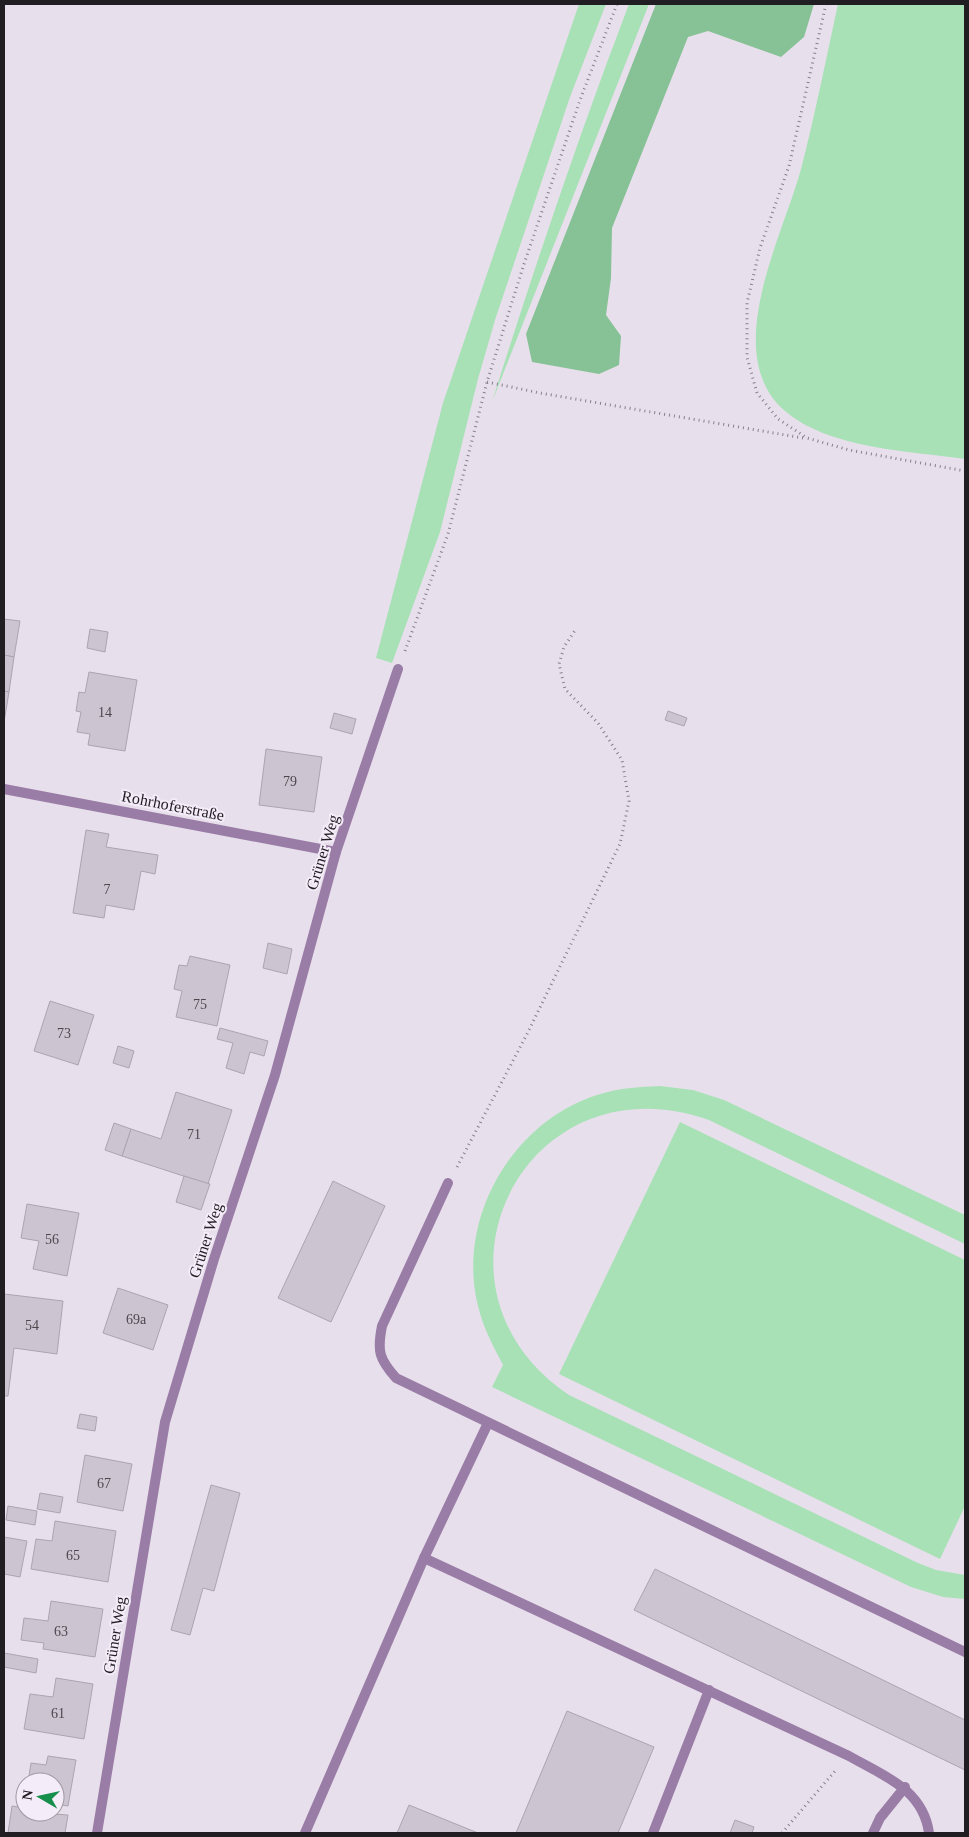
<svg xmlns="http://www.w3.org/2000/svg" width="969" height="1837" viewBox="0 0 969 1837" font-family="Georgia,serif">
	<style>
		.green { fill: #a8e1b6 }
		.forest { fill: #86c295 }
		.building { fill: #ccc4d0; stroke: #aca4b0 }
		.lines { fill: none; stroke-linecap: round; stroke-linejoin: round }
		.path { stroke: #87818b; stroke-width: 3; stroke-dasharray: 1 4; stroke-linecap: butt }
		.service { stroke: #9a7da6; stroke-width: 10 }
		.minor { stroke: #9a7da6; stroke-width: 10 }
		.labels { text-anchor: middle; stroke-width: 4; stroke-linejoin: round; paint-order: stroke }
		.number-label { font-size: 14px; fill: #4c484e }
		.street-label { font-size: 16px; fill: #211e23; stroke: #f5ecf9 }
	</style>
	<rect width="100%" height="100%" fill="#e8dfec"/>
	<g class="green">
		<path d="M579 4H606L570 97 495 320 478 379 440 532 392 663 376 658 443 403Z"/>
		<path d="M629 4H649L492 402C534 268 579 135 629 4Z"/>
		<path d="M838 4H965V459C910 451 829 449 785 411 719 354 783 236 801 169 815 115 826 59 838 4Z"/>
		<path d="M660 1086 693 1090 724 1100 965 1215V1244L709 1120C525 1055 409 1287 569 1395L918 1563 936 1570 965 1575V1599L943 1597 911 1587 492 1387 503 1365C493 1346 483 1327 478 1306 456 1219 512 1122 597 1095 618 1088 639 1087 660 1086Z"/>
		<path d="M680 1122 965 1260V1506L940 1559 559 1374Z"/>
	</g>
	<path class="forest" d="M656 4H814L804 37 781 57 708 31 688 37 612 228 611 278 606 315 621 336 619 365 599 374 532 362 526 334Z"/>
	<g class="building">
		<path d="M4 619 20 621 14 657 4 655Z"/>
		<path d="M90 629 108 632 105 652 87 648Z"/>
		<path d="M4 655 14 657 9 692 4 691Z"/>
		<path d="M89 672 137 680 125 751 88 745 90 734 77 732 81 712 76 711 79 692 85 693Z"/>
		<path d="M4 691 9 692 4 722Z"/>
		<path d="M668 711 687 718 684 726 665 720Z"/>
		<path d="M334 713 356 719 352 734 330 728Z"/>
		<path d="M266 749 322 757 314 812 259 805Z"/>
		<path d="M86 830 109 834 106 847 158 855 155 874 141 871 134 910 106 905 104 918 73 913Z"/>
		<path d="M268 943 292 949 287 974 263 968Z"/>
		<path d="M190 956 230 965 217 1026 176 1017 182 991 174 989 179 965 187 966Z"/>
		<path d="M50 1001 94 1015 78 1065 34 1051Z"/>
		<path d="M220 1028 268 1041 264 1056 250 1052 244 1074 226 1068 233 1043 217 1039Z"/>
		<path d="M118 1046 134 1051 129 1068 113 1063Z"/>
		<path d="M176 1092 232 1110 208 1184 122 1156 131 1129 161 1139Z"/>
		<path d="M114 1123 131 1129 122 1156 105 1150Z"/>
		<path d="M184 1176 210 1184 201 1210 176 1202Z"/>
		<path d="M333 1181 385 1206 331 1322 278 1298Z"/>
		<path d="M27 1204 79 1213 67 1276 33 1269 39 1241 21 1238Z"/>
		<path d="M118 1288 168 1305 153 1350 103 1333Z"/>
		<path d="M4 1294 63 1301 57 1354 14 1348 8 1396H4Z"/>
		<path d="M80 1414 97 1417 95 1431 77 1428Z"/>
		<path d="M85 1455 132 1464 123 1511 77 1502Z"/>
		<path d="M211 1485 240 1493 214 1591 203 1588 190 1635 171 1630Z"/>
		<path d="M40 1493 63 1497 60 1513 37 1509Z"/>
		<path d="M8 1506 37 1511 35 1525 6 1520Z"/>
		<path d="M55 1521 116 1531 108 1582 31 1569 36 1539 52 1541Z"/>
		<path d="M4 1537 27 1541 20 1577 4 1574Z"/>
		<path d="M655 1569 965 1720V1770L634 1610Z"/>
		<path d="M51 1601 103 1609 95 1657 43 1649 44 1643 21 1640 24 1618 48 1621Z"/>
		<path d="M4 1653 38 1659 36 1673 4 1667Z"/>
		<path d="M56 1678 93 1684 84 1739 24 1729 30 1694 53 1697Z"/>
		<path d="M567 1711 654 1747 618 1833H516Z"/>
		<path d="M48 1756 76 1760 68 1806 55 1804V1782H28L31 1763 46 1765Z"/>
		<path d="M409 1805 478 1833H397Z"/>
		<path d="M12 1806 25 1808V1812L68 1815 65 1833H8Z"/>
		<path d="M735 1820 754 1827 752 1833H730Z"/>
	</g>
	<g class="lines">
		<g class="path">
			<path d="M826 4 789 166 760 248 747 303V357L757 393 778 419 807 438 849 450 965 471"/>
			<path d="M487 382 540 393 803 438"/>
			<path d="M405 651 448 534 487 382 524 264 580 100 617 4"/>
			<path d="M457 1167 526 1036 620 844 629 801 622 760 598 723 565 689 559 664 564 647 576 629"/>
			<path d="M782 1833 835 1771"/>
		</g>
		<g class="service">
			<path d="M448 1183 382 1326C377 1351 379 1359 396 1378L965 1652"/>
			<path d="M424 1558 849 1756C884 1776 923 1789 929 1833"/>
			<path d="M305 1833 424 1558 488 1423"/>
			<path d="M653 1833 709 1690"/>
			<path d="M873 1833 880 1818 905 1787"/>
		</g>
		<g class="minor">
			<path d="M4 789 336 852"/>
			<path d="M97 1833 165 1422 214 1259 275 1075 336 852 398 669"/>
		</g>
	</g>
	<g class="labels">
		<g class="number-label">
			<text x="105" y="717">14</text>
			<text x="290" y="786">79</text>
			<text x="107" y="894">7</text>
			<text x="200" y="1009">75</text>
			<text x="64" y="1038">73</text>
			<text x="194" y="1139">71</text>
			<text x="52" y="1244">56</text>
			<text x="136" y="1324">69a</text>
			<text x="32" y="1330">54</text>
			<text x="104" y="1488">67</text>
			<text x="73" y="1560">65</text>
			<text x="61" y="1636">63</text>
			<text x="58" y="1718">61</text>
		</g>
		<g class="street-label">
			<text transform="translate(173 805) rotate(11)" y="6">Rohrhoferstraße</text>
			<text transform="translate(322 852) rotate(-73)" y="6">Grüner Weg</text>
			<text transform="translate(205 1240) rotate(-72)" y="6">Grüner Weg</text>
			<text transform="translate(114 1635) rotate(-81)" y="6">Grüner Weg</text>
		</g>
	</g>
	<rect width="969" height="1837" fill="none" stroke="#211e23" stroke-width="10"/>
	<g transform="translate(40 1797) rotate(279)"><circle r="24" fill="#f5ecf9" stroke="#a09aa3"/>
	<path d="M0-4L9 19L0 12L-9 19Z" fill="#158f4b"/>
	<text y="-8" font-size="14" font-weight="bold" text-anchor="middle" fill="#211e23">N</text>
	</g>
</svg>
